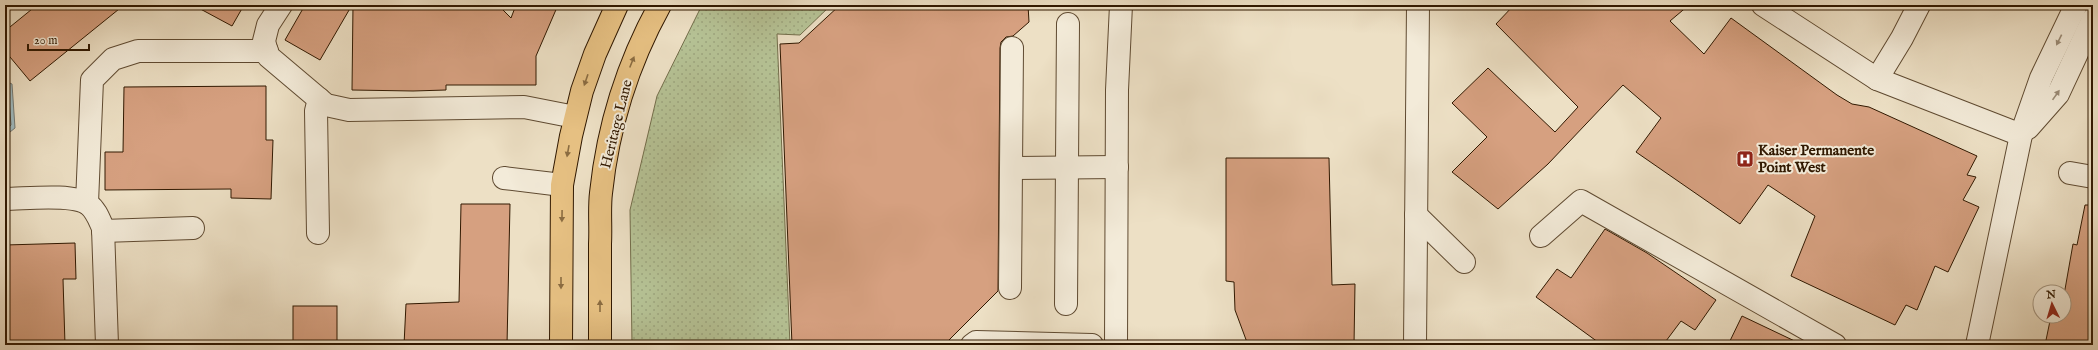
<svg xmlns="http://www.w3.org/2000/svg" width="2098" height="350" viewBox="0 0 2098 350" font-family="'IM FELL English',serif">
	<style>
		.grass { fill: url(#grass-dots); stroke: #736e4b }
		.water { fill: url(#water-ripples); stroke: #737973 }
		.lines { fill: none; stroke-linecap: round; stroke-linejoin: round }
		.shore { stroke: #686960; stroke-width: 1 }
		.building { fill: #d6a080; stroke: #301800 }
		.minor-casing { stroke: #5f4a31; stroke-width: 24 }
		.major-casing { stroke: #301800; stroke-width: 24 }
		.minor { stroke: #f3ebd9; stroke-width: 22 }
		.major { stroke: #e6c082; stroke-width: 22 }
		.oneway { fill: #9b8c77 }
		.oneway2 { fill: #8b6c41 }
		.labels { text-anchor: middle; stroke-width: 4; stroke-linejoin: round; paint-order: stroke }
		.street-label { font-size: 15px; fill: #301800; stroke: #f3ebd9 }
		.poi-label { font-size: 15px; font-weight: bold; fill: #301800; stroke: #f3ebd9; text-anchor: start }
	</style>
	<defs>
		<pattern id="grass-dots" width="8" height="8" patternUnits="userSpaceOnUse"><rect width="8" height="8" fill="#b6c396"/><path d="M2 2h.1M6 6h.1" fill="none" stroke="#9da780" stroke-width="1.8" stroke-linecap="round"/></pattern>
		<pattern id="water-ripples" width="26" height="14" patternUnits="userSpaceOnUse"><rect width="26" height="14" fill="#9fbac0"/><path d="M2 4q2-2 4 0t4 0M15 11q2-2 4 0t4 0" fill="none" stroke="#899fa3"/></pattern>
	</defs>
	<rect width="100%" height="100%" fill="#ede0c5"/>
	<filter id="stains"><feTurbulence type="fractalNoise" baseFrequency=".005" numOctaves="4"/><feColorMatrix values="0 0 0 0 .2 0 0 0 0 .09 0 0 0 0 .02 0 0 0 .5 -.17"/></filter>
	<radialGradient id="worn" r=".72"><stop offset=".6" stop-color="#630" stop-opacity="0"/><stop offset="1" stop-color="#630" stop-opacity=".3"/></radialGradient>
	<path class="grass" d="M702 5H831L800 35 777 34 790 345H632L630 210 657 96Z"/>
	<path class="water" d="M5 81 12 84 15 128 5 136Z"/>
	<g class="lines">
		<path class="shore" d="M5 85 8 88 11 125 5 131"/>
	</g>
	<g class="building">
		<path d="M37 5H124L30 81 5 51V31Z"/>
		<path d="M193 5H244L232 26Z"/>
		<path d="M305 5H352L320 60 285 40Z"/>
		<path d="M353 5H498L511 18 516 5H558L536 56V85H446V90L413 91 352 90Z"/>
		<path d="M840 5H1028L1029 22 1013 36 1006 37 1001 42 1000 48 998 291 944 345H792L780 44 799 43Z"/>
		<path d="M1514 5H1689L1670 21 1704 54 1731 18 1837 95 1852 104 1869 107 1977 156 1967 175 1976 177 1963 200 1979 207 1948 272 1935 266 1917 310 1906 305 1895 325 1791 276 1815 216 1768 185 1740 224 1636 152 1661 118 1623 85 1548 164 1498 209 1452 172 1487 137 1452 103 1488 68 1555 132 1578 107 1496 24Z"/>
		<path d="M266 86V140H273L271 199 231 198V189L105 190V152H123L124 87Z"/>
		<path d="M1226 158H1329L1332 285 1355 284 1354 345H1248L1235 310 1234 282 1226 281Z"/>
		<path d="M461 204H510L507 345H404L406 304 459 302Z"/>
		<path d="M2085 205H2093V345H2045L2051 316H2064V295L2073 244 2077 245Z"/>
		<path d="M1605 229 1647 253 1716 300 1695 330 1681 321 1663 345H1602L1536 297 1557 269 1571 278Z"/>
		<path d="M75 243 76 279H63L65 345H5V245Z"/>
		<rect x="293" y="306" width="44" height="39"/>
		<path d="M1742 316 1803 345H1728Z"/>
	</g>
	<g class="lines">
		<g class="minor-casing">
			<g id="minor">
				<path d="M281 5 268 25 264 41 268 56 326 105 349 110 524 107 575 117"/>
				<path d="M1763 5 1877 79 2021 135"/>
				<path d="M1877 79 1902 38 1919 5"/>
				<path d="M2028 128 2058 94 2093 19"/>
				<path d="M1012 168 1117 167"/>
				<path d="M2070 173 2093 177"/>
				<path d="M504 178 562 185"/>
				<path d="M5 199C25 199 72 193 88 204 96 210 99 219 103 228L107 345"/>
				<path d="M87 203 92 80 113 59 138 51H267"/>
				<path d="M1416 215 1464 262"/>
				<path d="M103 231 193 228"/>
				<path d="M318 233 316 111 319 99"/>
				<path d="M1541 236 1581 201 1835 345"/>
				<path d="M1010 288 1012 48"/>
				<path d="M1066 304 1068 24"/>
				<path d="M972 345 976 342 1092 345"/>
				<path d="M1116 345 1117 90 1121 5"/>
				<path d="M1415 345 1418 5"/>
				<path d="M1977 345 2021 135 2041 78 2076 5"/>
			</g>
		</g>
		<g class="major-casing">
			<g id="major">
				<path d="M561 345 562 185 571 136 582 91 595 54 617 5"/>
				<path d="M600 345C600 311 600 278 600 244 601 227 599 209 601 193 608 126 628 63 660 5"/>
			</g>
		</g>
		<use href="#minor" class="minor"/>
		<use href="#major" class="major"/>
	</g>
	<defs><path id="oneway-solid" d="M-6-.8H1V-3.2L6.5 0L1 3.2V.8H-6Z"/></defs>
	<g class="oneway">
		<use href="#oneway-solid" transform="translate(2059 40) rotate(116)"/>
		<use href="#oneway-solid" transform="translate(2056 95) rotate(-55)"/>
	</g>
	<g class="oneway2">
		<use href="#oneway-solid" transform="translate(632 62) rotate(-68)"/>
		<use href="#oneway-solid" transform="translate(586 80) rotate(109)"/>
		<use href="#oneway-solid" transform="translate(568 151) rotate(100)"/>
		<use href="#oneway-solid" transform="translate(562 216) rotate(91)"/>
		<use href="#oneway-solid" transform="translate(561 283) rotate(90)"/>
		<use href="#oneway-solid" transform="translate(600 306) rotate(-90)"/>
	</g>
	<defs>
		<g id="hospital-square" transform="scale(0.9)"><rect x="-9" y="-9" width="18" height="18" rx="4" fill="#8f2418" stroke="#f3ebd9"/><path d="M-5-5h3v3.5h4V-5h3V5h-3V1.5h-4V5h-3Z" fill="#fff"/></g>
	</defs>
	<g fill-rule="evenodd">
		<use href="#hospital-square" x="1745" y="159"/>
	</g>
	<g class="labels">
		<g class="street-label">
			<text transform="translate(616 124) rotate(-76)" y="5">Heritage Lane</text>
		</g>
		<g class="poi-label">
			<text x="1758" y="155">Kaiser Permanente<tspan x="1758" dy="17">Point West</tspan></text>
		</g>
	</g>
	<rect width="2098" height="350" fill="none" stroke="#ede0c5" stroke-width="20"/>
	<rect x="6" y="6" width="2086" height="338" fill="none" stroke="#301800" stroke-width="2"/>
	<rect x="10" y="10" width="2078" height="330" fill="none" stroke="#301800"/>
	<g transform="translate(2052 304) rotate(355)"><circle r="19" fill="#f3ebd9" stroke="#a59782"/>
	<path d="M0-3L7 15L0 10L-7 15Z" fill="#8f2418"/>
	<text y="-6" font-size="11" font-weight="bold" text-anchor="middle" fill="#301800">N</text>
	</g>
	<path d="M28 44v6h61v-6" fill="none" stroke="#301800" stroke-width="2"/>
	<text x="34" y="44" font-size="12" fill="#301800" stroke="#f3ebd9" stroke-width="3" paint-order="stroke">20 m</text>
	<rect width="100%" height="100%" filter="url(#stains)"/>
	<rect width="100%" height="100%" fill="url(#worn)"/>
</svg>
